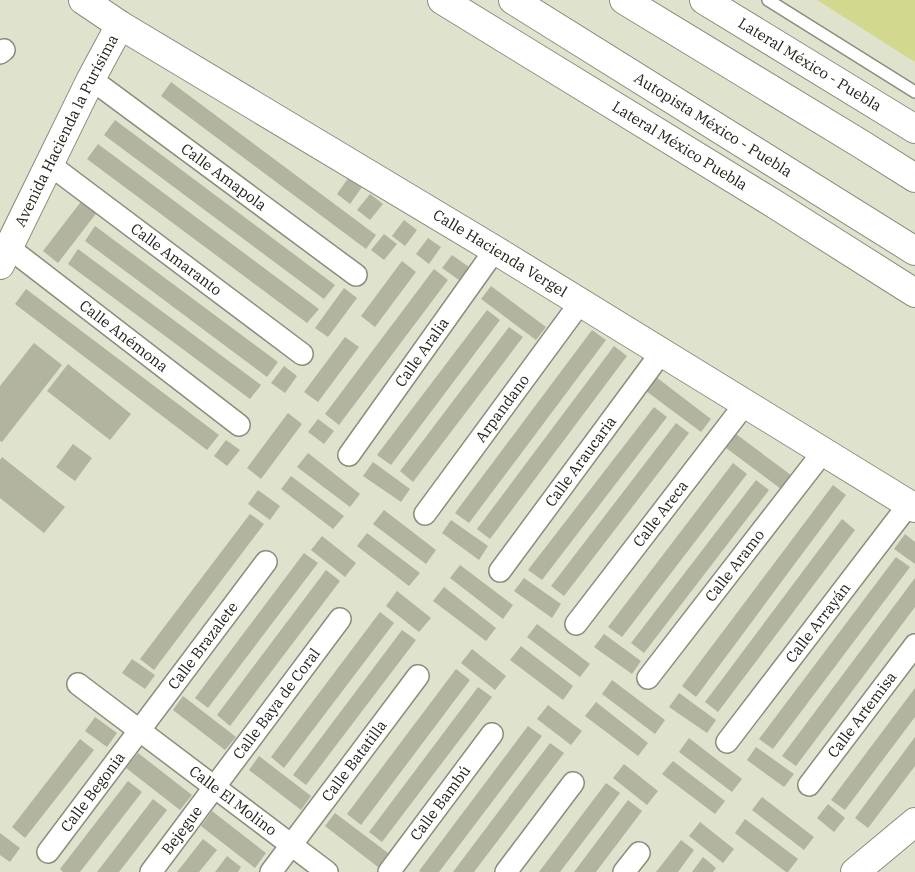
<svg xmlns="http://www.w3.org/2000/svg" width="915" height="872" viewBox="0 0 915 872" font-family="'IBM Plex Serif',serif">
	<style>
		.green { fill: #d2d88e }
		.building { fill: #b2b4a0 }
		.lines { fill: none; stroke-linecap: round; stroke-linejoin: round }
		.lane-casing { stroke: #8b8d7a; stroke-width: 14 }
		.street-casing { stroke: #8b8d7a; stroke-width: 24 }
		.secondary-casing { stroke: #8b8d7a; stroke-width: 30 }
		.highway-casing { stroke: #8b8d7a; stroke-width: 30 }
		.lane { stroke: #fff; stroke-width: 11 }
		.street { stroke: #fff; stroke-width: 21 }
		.secondary { stroke: #fff; stroke-width: 28 }
		.highway { stroke: #fff; stroke-width: 28 }
		.labels { text-anchor: middle; stroke-width: 5; stroke-linejoin: round; paint-order: stroke }
		.street-label { font-size: 15px; fill: #21221a; stroke: #fff }
	</style>
	<rect width="100%" height="100%" fill="#dfe2cd"/>
	<path class="green" d="M817 0H915V62Z"/>
	<g class="building">
		<path d="M171 82 376 235 366 249 161 96Z"/>
		<path d="M115 120 335 285 324 299 104 135Z"/>
		<path d="M98 144 319 309 307 323 87 159Z"/>
		<path d="M349 177 362 187 350 204 337 194Z"/>
		<path d="M370 194 383 204 370 220 357 210Z"/>
		<path d="M83 199 98 211 58 263 43 251Z"/>
		<path d="M404 220 417 230 405 246 392 236Z"/>
		<path d="M95 226 278 362 267 377 85 241Z"/>
		<path d="M384 234 397 244 384 260 371 250Z"/>
		<path d="M428 238 441 247 429 264 416 254Z"/>
		<path d="M78 249 261 385 250 399 68 264Z"/>
		<path d="M452 255 469 267 459 280 442 268Z"/>
		<path d="M402 261 416 272 375 327 361 316Z"/>
		<path d="M434 269 448 280 339 425 325 414Z"/>
		<path d="M491 286 546 327 536 340 481 299Z"/>
		<path d="M344 288 357 298 328 337 315 328Z"/>
		<path d="M26 289 219 435 207 450 15 304Z"/>
		<path d="M487 310 500 320 391 465 377 455Z"/>
		<path d="M509 327 523 337 413 482 400 471Z"/>
		<path d="M592 330 606 340 469 523 455 513Z"/>
		<path d="M345 337 359 347 318 402 304 392Z"/>
		<path d="M34 343 62 365 2 442 0 441V386Z"/>
		<path d="M614 346 627 356 490 539 477 529Z"/>
		<path d="M68 364 131 414 110 440 47 391Z"/>
		<path d="M284 366 297 376 285 393 271 383Z"/>
		<path d="M656 377 711 419 701 432 646 391Z"/>
		<path d="M654 407 667 417 542 580 528 570Z"/>
		<path d="M288 413 302 424 261 479 247 468Z"/>
		<path d="M318 419 334 431 324 444 308 432Z"/>
		<path d="M676 423 689 433 564 596 551 586Z"/>
		<path d="M736 434 791 475 781 489 726 448Z"/>
		<path d="M226 440 240 450 227 466 214 456Z"/>
		<path d="M73 444 92 458 75 481 56 467Z"/>
		<path d="M308 453 360 494 350 507 297 467Z"/>
		<path d="M2 457 65 507 44 533 0 498V460Z"/>
		<path d="M373 462 410 489 401 502 363 476Z"/>
		<path d="M733 463 747 474 622 637 608 627Z"/>
		<path d="M291 476 344 516 333 529 281 489Z"/>
		<path d="M756 480 769 490 644 653 631 643Z"/>
		<path d="M833 485 846 495 696 697 682 686Z"/>
		<path d="M258 490 280 506 270 520 248 504Z"/>
		<path d="M384 510 436 550 426 564 373 524Z"/>
		<path d="M250 514 264 524 154 670 140 659Z"/>
		<path d="M842 519 855 530 718 712 705 702Z"/>
		<path d="M451 520 488 546 479 560 442 533Z"/>
		<path d="M367 533 420 573 409 586 357 546Z"/>
		<path d="M905 534 915 542V564L894 549Z"/>
		<path d="M322 536 356 563 345 577 311 550Z"/>
		<path d="M304 553 318 563 208 708 195 698Z"/>
		<path d="M896 557 910 567 773 749 759 739Z"/>
		<path d="M460 565 513 605 503 619 450 578Z"/>
		<path d="M326 570 340 581 230 726 217 715Z"/>
		<path d="M524 578 561 604 552 618 514 591Z"/>
		<path d="M915 578V607L796 766 782 756Z"/>
		<path d="M444 587 496 628 486 641 433 601Z"/>
		<path d="M397 591 431 618 419 632 386 606Z"/>
		<path d="M380 612 394 623 284 768 271 757Z"/>
		<path d="M537 624 590 664 580 677 527 637Z"/>
		<path d="M402 630 416 640 306 785 293 775Z"/>
		<path d="M604 634 641 661 632 674 594 647Z"/>
		<path d="M521 646 573 686 563 700 510 660Z"/>
		<path d="M472 649 506 676 495 690 461 663Z"/>
		<path d="M132 659 155 675 145 689 122 673Z"/>
		<path d="M456 669 470 680 361 825 347 814Z"/>
		<path d="M612 680 665 720 655 734 602 694Z"/>
		<path d="M478 687 492 697 382 842 369 832Z"/>
		<path d="M915 688V717L845 810 831 800Z"/>
		<path d="M679 693 716 720 707 733 669 707Z"/>
		<path d="M183 696 236 737 225 750 173 710Z"/>
		<path d="M596 702 648 743 638 756 585 716Z"/>
		<path d="M548 705 582 731 571 745 537 719Z"/>
		<path d="M95 717 117 733 107 747 85 731Z"/>
		<path d="M528 726 542 736 439 872H421L419 871Z"/>
		<path d="M915 737V766L868 828 855 818Z"/>
		<path d="M689 738 742 779 732 792 679 752Z"/>
		<path d="M80 739 94 750 25 838 12 827Z"/>
		<path d="M550 743 564 753 474 872H453Z"/>
		<path d="M756 747 794 774 784 787 747 760Z"/>
		<path d="M138 753 192 795 180 810 126 768Z"/>
		<path d="M259 756 311 796 301 810 249 770Z"/>
		<path d="M673 761 725 801 715 814 662 774Z"/>
		<path d="M624 764 658 791 647 805 613 778Z"/>
		<path d="M128 781 142 792 80 872H63L60 869Z"/>
		<path d="M606 783 620 793 560 872H539Z"/>
		<path d="M762 797 814 837 804 850 752 810Z"/>
		<path d="M153 799 167 810 119 872H97Z"/>
		<path d="M628 800 642 811 596 872H574Z"/>
		<path d="M828 804 845 818 834 832 817 818Z"/>
		<path d="M212 811 266 853 255 868 201 826Z"/>
		<path d="M335 813 388 853 378 867 325 826Z"/>
		<path d="M745 819 798 859 788 872H786L735 833Z"/>
		<path d="M700 822 734 849 723 863 689 836Z"/>
		<path d="M0 833 20 848 10 862 0 855Z"/>
		<path d="M203 839 217 850 199 872H177Z"/>
		<path d="M681 840 694 850 678 872H656Z"/>
		<path d="M227 856 241 867 238 872H215Z"/>
		<path d="M703 857 716 868 713 872H692Z"/>
	</g>
	<g class="lines">
		<g class="lane-casing">
			<path id="lane" d="M768 0 915 92"/>
		</g>
		<g class="street-casing">
			<g id="street">
				<path d="M0 53 4 50"/>
				<path id="s1" d="M91 79 356 275"/>
				<path id="s2" d="M49 164 302 354"/>
				<path id="s3" d="M8 247 239 425"/>
				<path id="s4" d="M349 455 495 250"/>
				<path id="s5" d="M425 514 580 303"/>
				<path id="s6" d="M500 571 661 353"/>
				<path id="s7" d="M576 624 745 404"/>
				<path id="s8" d="M648 678 823 452"/>
				<path id="s9" d="M78 684 327 872"/>
				<path id="s10" d="M727 742 909 504"/>
				<path id="s11" d="M809 785 915 645"/>
				<path id="s12" d="M48 852 266 562"/>
				<path id="s13" d="M151 872 340 619"/>
				<path id="s14" d="M271 872 418 676"/>
				<path id="s15" d="M389 872 492 734"/>
				<path d="M506 872 573 783"/>
				<path d="M624 872 639 853"/>
			</g>
		</g>
		<g class="secondary-casing">
			<g id="secondary">
				<path id="s16" d="M83 0 120 25 495 250 915 508"/>
				<path id="s17" d="M0 265 91 79 120 25"/>
				<path d="M855 872 915 822"/>
			</g>
		</g>
		<g class="highway-casing">
			<g id="highway">
				<path id="s18" d="M442 0 776 205 915 293"/>
				<path id="s19" d="M513 0 915 251"/>
				<path d="M624 0 861 144 915 178"/>
				<path id="s20" d="M704 0 915 129"/>
			</g>
		</g>
		<use href="#lane" class="lane"/>
		<use href="#street" class="street"/>
		<use href="#secondary" class="secondary"/>
		<use href="#highway" class="highway"/>
	</g>
	<g class="labels">
		<g class="street-label">
			<text dy="5" stroke="none"><textPath href="#s20" startOffset="124">Lateral México - Puebla</textPath></text>
			<text dy="5" stroke="none"><textPath href="#s19" startOffset="236">Autopista México - Puebla</textPath></text>
			<text dy="5" stroke="none"><textPath href="#s17" startOffset="150">Avenida Hacienda la Purísima</textPath></text>
			<text dy="5" stroke="none"><textPath href="#s18" startOffset="279">Lateral México Puebla</textPath></text>
			<text dy="5" stroke="none"><textPath href="#s1" startOffset="165">Calle Amapola</textPath></text>
			<text dy="5" stroke="none"><textPath href="#s16" startOffset="488">Calle Hacienda Vergel</textPath></text>
			<text dy="5" stroke="none"><textPath href="#s2" startOffset="159">Calle Amaranto</textPath></text>
			<text dy="5" stroke="none"><textPath href="#s3" startOffset="146">Calle Anémona</textPath></text>
			<text dy="5" stroke="none"><textPath href="#s4" startOffset="126">Calle Aralia</textPath></text>
			<text dy="5" stroke="none"><textPath href="#s5" startOffset="131">Arpandano</textPath></text>
			<text dy="5" stroke="none"><textPath href="#s6" startOffset="136">Calle Araucaria</textPath></text>
			<text dy="5" stroke="none"><textPath href="#s7" startOffset="139">Calle Areca</textPath></text>
			<text dy="5" stroke="none"><textPath href="#s8" startOffset="142">Calle Aramo</textPath></text>
			<text dy="5" stroke="none"><textPath href="#s10" startOffset="150">Calle Arrayán</textPath></text>
			<text dy="5" stroke="none"><textPath href="#s12" startOffset="258">Calle Brazalete</textPath></text>
			<text dy="5" stroke="none"><textPath href="#s13" startOffset="210">Calle Baya de Coral</textPath></text>
			<text dy="5" stroke="none"><textPath href="#s11" startOffset="88">Calle Artemisa</textPath></text>
			<text dy="5" stroke="none"><textPath href="#s14" startOffset="139">Calle Batatilla</textPath></text>
			<text dy="5" stroke="none"><textPath href="#s12" startOffset="75">Calle Begonia</textPath></text>
			<text dy="5" stroke="none"><textPath href="#s9" startOffset="194">Calle El Molino</textPath></text>
			<text dy="5" stroke="none"><textPath href="#s15" startOffset="86">Calle Bambú</textPath></text>
			<text dy="5" stroke="none"><textPath href="#s13" startOffset="52">Bejegue</textPath></text>
		</g>
	</g>
</svg>
